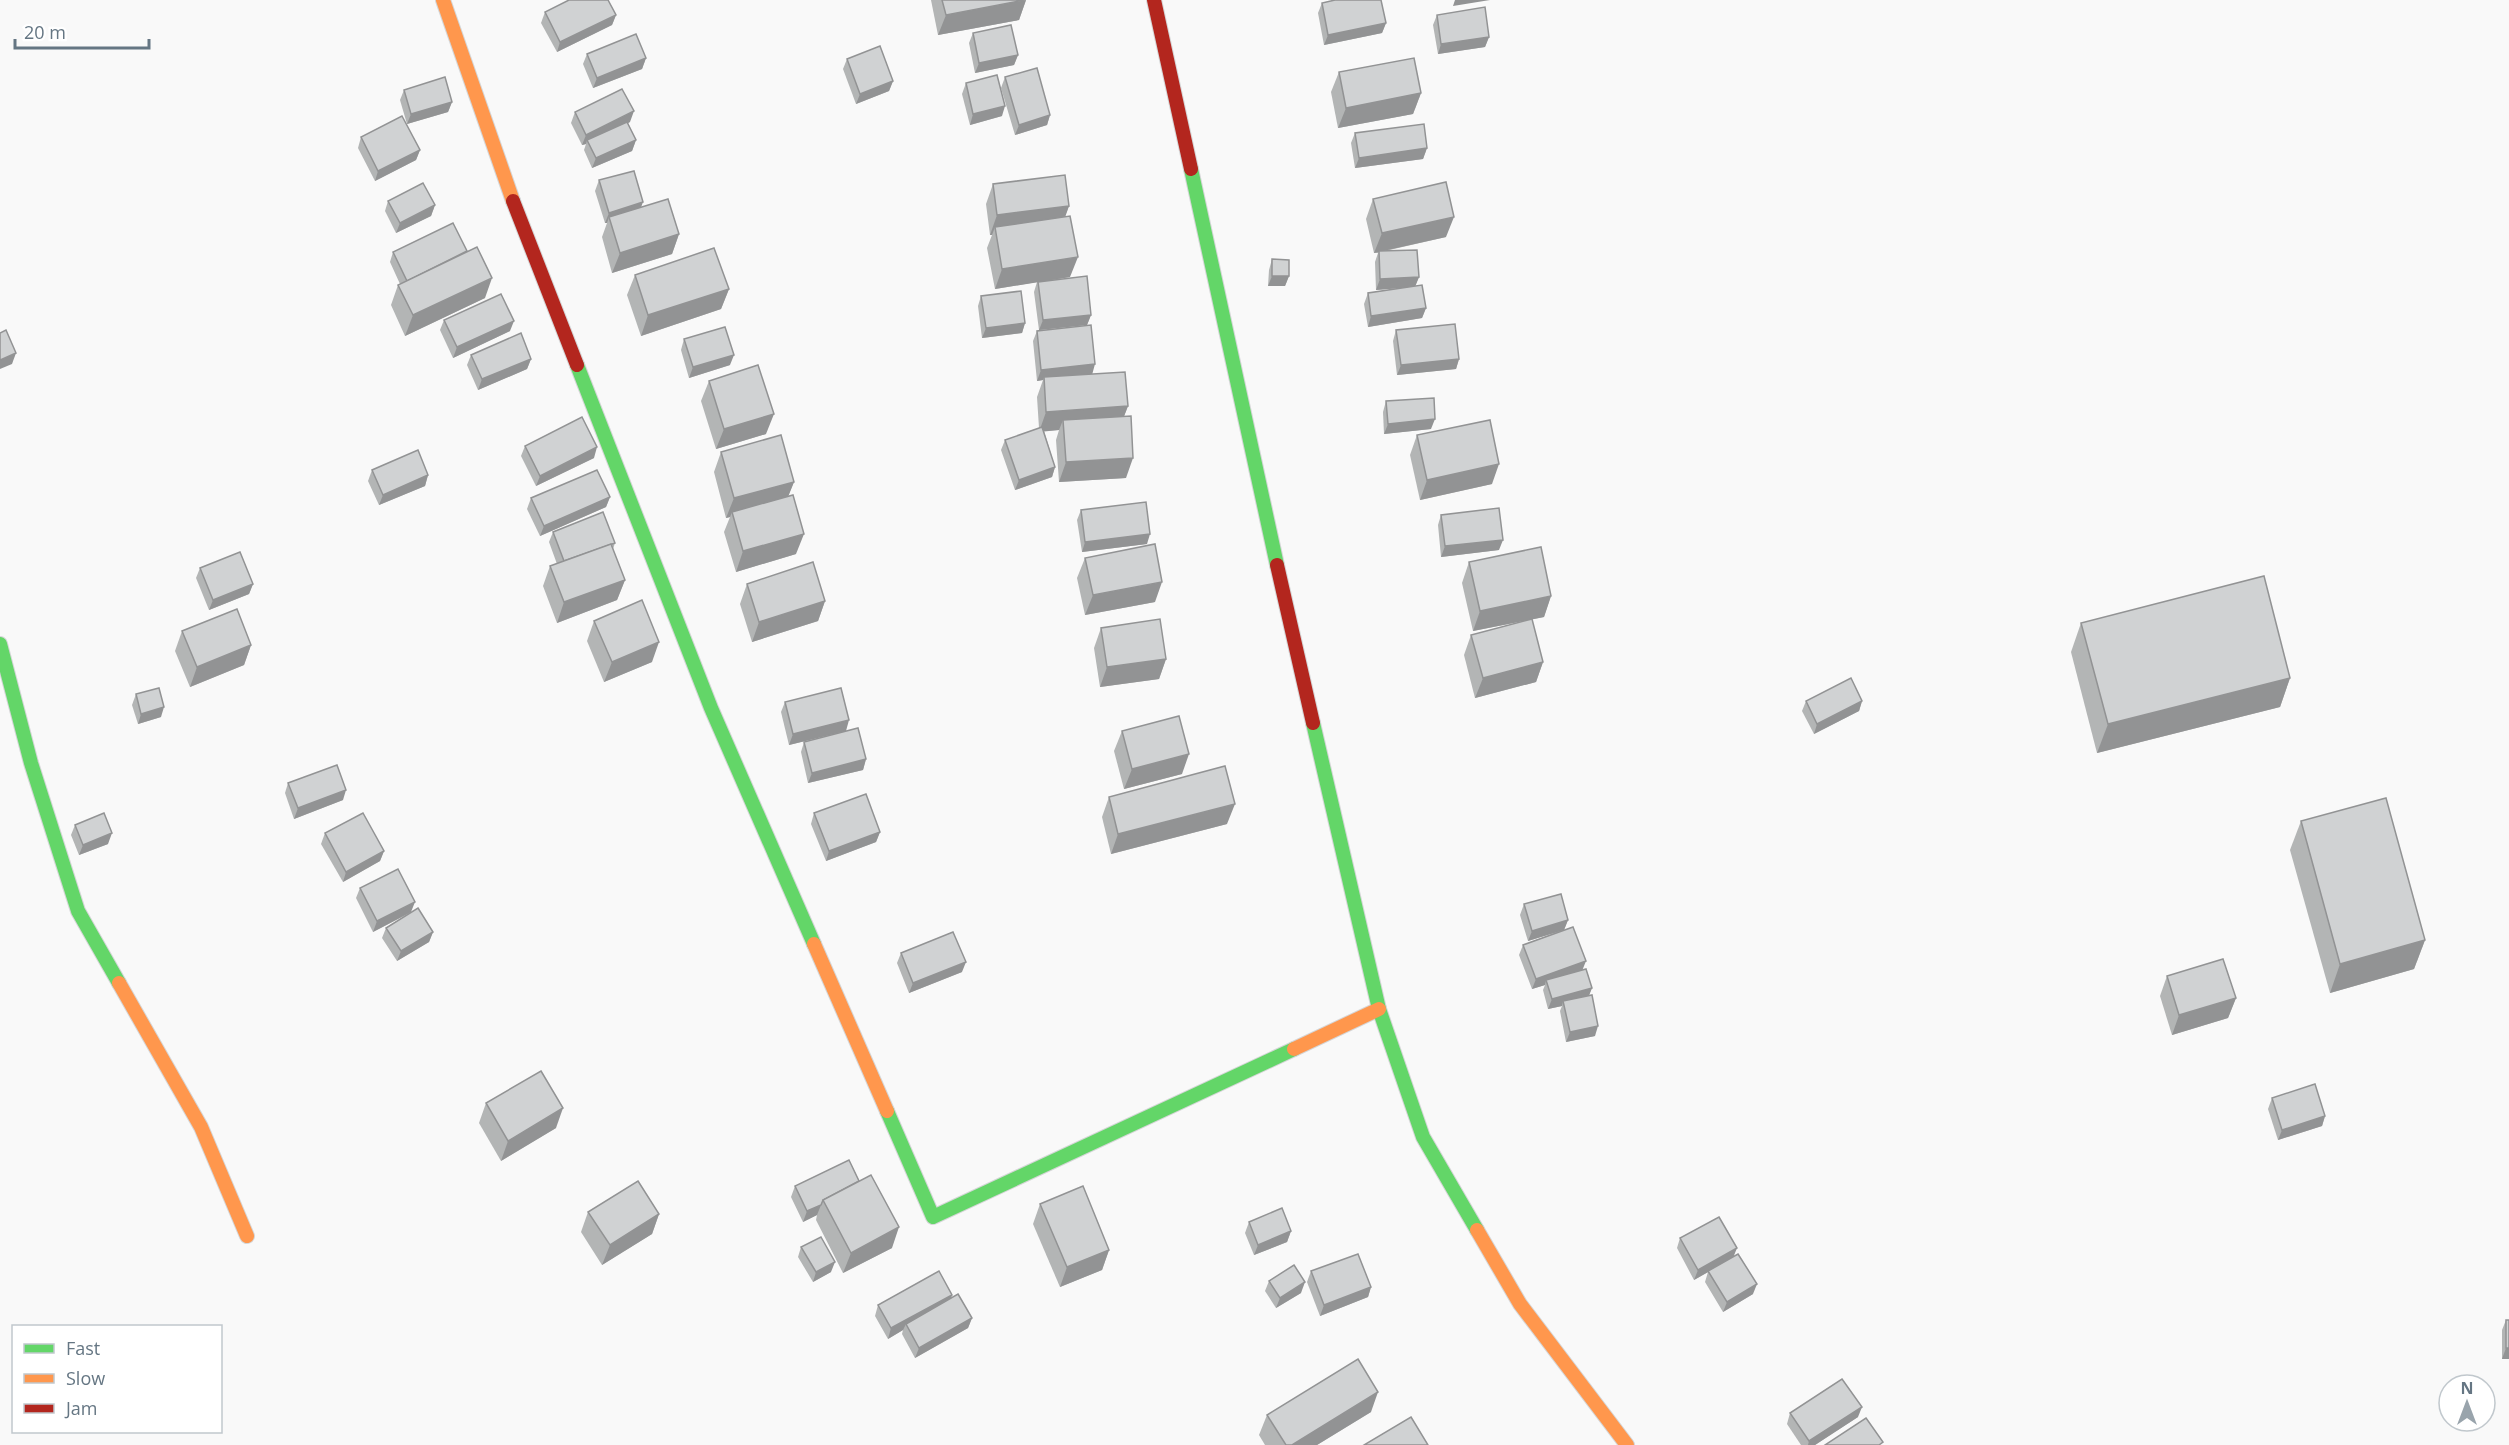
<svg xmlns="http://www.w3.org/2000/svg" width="2509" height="1445" viewBox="0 0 2509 1445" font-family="'Open Sans',sans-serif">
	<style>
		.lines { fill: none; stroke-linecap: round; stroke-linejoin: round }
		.fast-casing { stroke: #d5d6d7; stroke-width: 16 }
		.slow-casing { stroke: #d5d6d7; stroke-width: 16 }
		.jam-casing { stroke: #d5d6d7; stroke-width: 16 }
		.fast { stroke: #63d668; stroke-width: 14 }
		.slow { stroke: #ff974d; stroke-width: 14 }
		.jam { stroke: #b3261e; stroke-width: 14 }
		.wall { fill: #b3b5b5 }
		.shaded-wall { fill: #929394 }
		.building { fill: #d0d2d3; stroke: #929394; stroke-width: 1.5 }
	</style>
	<rect width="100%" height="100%" fill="#f9f9f9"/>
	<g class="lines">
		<g class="fast-casing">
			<g id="fast">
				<path d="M1191 169 1277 565"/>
				<path d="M577 365 711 708 814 944"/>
				<path d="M0 644 31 763 78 911 119 983"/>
				<path d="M1313 723 1379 1009 1423 1137 1477 1230"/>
				<path d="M887 1111 933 1217 1294 1049"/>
			</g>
		</g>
		<g class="slow-casing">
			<g id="slow">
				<path d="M443 0 513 201"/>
				<path d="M814 944 887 1111"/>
				<path d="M119 983 201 1127 247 1236"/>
				<path d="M1294 1049 1379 1009"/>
				<path d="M1477 1230 1520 1304 1627 1445"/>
			</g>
		</g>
		<g class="jam-casing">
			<g id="jam">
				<path d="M1154 0 1191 169"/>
				<path d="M513 201 577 365"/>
				<path d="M1277 565 1313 723"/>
			</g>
		</g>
		<use href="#fast" class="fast"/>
		<use href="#slow" class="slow"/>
		<use href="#jam" class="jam"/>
	</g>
	<g class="wall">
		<path d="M931 0H1026L1019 20 938 35Z"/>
		<path d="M1322 3 1386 23 1382 33 1324 45 1318 13Z"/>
		<path d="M545 12 616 15 612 25 557 52 541 23Z"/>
		<path d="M1437 15 1489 37 1485 47 1438 54 1433 25Z"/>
		<path d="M973 33 1018 55 1014 65 975 73 969 43Z"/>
		<path d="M587 54 646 58 642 69 593 88 583 64Z"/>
		<path d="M847 59 893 81 889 91 856 104 843 69Z"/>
		<path d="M1339 72 1421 93 1413 114 1338 128 1331 92Z"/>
		<path d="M1005 77 1050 115 1047 125 1015 135 1001 88Z"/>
		<path d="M966 83 1002 116 970 125 962 94Z"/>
		<path d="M404 90 452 102 448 112 407 124 400 100Z"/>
		<path d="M575 112 630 122 628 123 636 140 632 151 592 168 584 150 586 144 582 145 571 123Z"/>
		<path d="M1355 133 1427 148 1423 159 1355 168 1351 143Z"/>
		<path d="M361 137 420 150 416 160 375 181 358 148Z"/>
		<path d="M599 180 641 207 679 234 672 254 612 273 602 237 607 223H605L595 191Z"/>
		<path d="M993 184 1069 206 1065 216 1070 277 1054 280 1091 315 1087 325 1039 330 1034 292 1037 282 995 289 987 248 992 235H990L986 204Z"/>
		<path d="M1373 199 1446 237 1385 251 1419 277 1415 286 1426 308 1422 318 1368 327 1364 304 1368 293 1399 288 1376 290 1375 262 1378 253H1374L1366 219Z"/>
		<path d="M388 201 435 205 431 216 396 233 385 211Z"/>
		<path d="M467 251 485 298 405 336 391 305 398 285 400 284 390 262 393 252Z"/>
		<path d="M1272 259 1289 276 1285 286H1268L1269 270Z"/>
		<path d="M635 275 729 289 721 309 641 336 627 295Z"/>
		<path d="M981 296 1025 323 1022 333 982 338 978 306Z"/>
		<path d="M444 320 510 331 453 358 440 330Z"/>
		<path d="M1396 330 1459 359 1456 369 1397 375 1393 341Z"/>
		<path d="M1037 331 1092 374 1128 406 1124 416 1126 478 1059 482 1056 440 1059 430 1044 431 1055 467 1052 477 1015 490 1001 450 1005 440 1039 428 1037 397 1043 380 1037 381 1033 341Z"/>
		<path d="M684 339 730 365 689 378 681 350Z"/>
		<path d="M471 355 531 359 527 369 478 390 467 365Z"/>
		<path d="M709 381 766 434 716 449 701 401Z"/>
		<path d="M1386 401 1431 429 1384 434 1383 412Z"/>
		<path d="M1417 435 1492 484 1420 500 1410 455Z"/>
		<path d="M525 446 594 458 536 486 521 456Z"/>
		<path d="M721 452 794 482 788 496 796 554 736 572 724 532 730 517 726 518 714 472Z"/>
		<path d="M372 470 428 475 425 486 379 505 368 481Z"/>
		<path d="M610 497 606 507 540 536 527 509 531 498Z"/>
		<path d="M1081 510 1147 544 1082 552 1077 520Z"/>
		<path d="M1441 515 1499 550 1441 557 1438 525Z"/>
		<path d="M553 532 615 543 613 549 625 580 617 600 557 623 543 586 550 566 557 564 549 542Z"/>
		<path d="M1085 558 1155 602 1085 615 1077 578Z"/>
		<path d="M1469 562 1551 596 1544 617 1473 631 1462 583Z"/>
		<path d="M200 568 253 584 249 594 209 610 196 578Z"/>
		<path d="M747 584 825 601 818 621 752 642 740 604Z"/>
		<path d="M594 621 652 662 604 682 587 641Z"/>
		<path d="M2081 623 2290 678 2280 707 2097 753 2071 652Z"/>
		<path d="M1101 628 1166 659 1159 679 1100 687 1094 648Z"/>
		<path d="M182 631 251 645 244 665 190 687 175 651Z"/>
		<path d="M1471 635 1543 662 1536 682 1475 698 1464 655Z"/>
		<path d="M136 694 161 717 138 724 132 705Z"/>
		<path d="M1806 701H1862L1859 711 1814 734 1802 711Z"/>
		<path d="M785 702 846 731 789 745 781 712Z"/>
		<path d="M1122 731 1182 774 1124 789 1114 751Z"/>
		<path d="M804 742 866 759 863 770 808 783 801 752Z"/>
		<path d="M288 783 343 800 294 819 285 793Z"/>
		<path d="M1109 797 1227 824 1111 854 1102 817Z"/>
		<path d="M814 813 880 832 876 842 826 861 811 824Z"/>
		<path d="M2301 821 2425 940 2414 969 2330 993 2290 850Z"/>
		<path d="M75 825 108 844 79 855 71 835Z"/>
		<path d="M325 833 384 851 380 861 343 882 321 844Z"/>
		<path d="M360 888 411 912 433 932 429 942 397 961 382 938 386 928 410 913 373 932 356 898Z"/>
		<path d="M1524 904 1568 920 1564 930 1582 970 1592 988 1589 995 1595 1036 1566 1042 1560 1011 1562 1006 1548 1009 1543 990 1545 985 1532 989 1519 955 1523 945 1557 932 1528 941 1520 915Z"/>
		<path d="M901 953 962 972 909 993 897 963Z"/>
		<path d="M2167 976 2236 998 2228 1018 2172 1035 2160 996Z"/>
		<path d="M2272 1098 2325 1116 2322 1126 2278 1140 2268 1109Z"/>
		<path d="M486 1103 556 1128 501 1161 479 1123Z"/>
		<path d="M849 1160 892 1248 843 1273 816 1220 817 1215 803 1222 791 1197 795 1186Z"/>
		<path d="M1040 1204 1109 1250 1102 1270 1060 1287 1033 1224Z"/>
		<path d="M588 1212 659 1214 652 1234 602 1265 581 1232Z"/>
		<path d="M1249 1222 1291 1231 1287 1242 1254 1255 1245 1233Z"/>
		<path d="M1680 1238 1734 1256 1753 1294 1723 1312 1705 1282 1708 1272 1694 1280 1677 1248Z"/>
		<path d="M801 1247 831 1272 813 1282 798 1257Z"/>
		<path d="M1311 1271 1371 1287 1368 1297 1320 1316 1307 1282Z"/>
		<path d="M1269 1281 1301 1293 1276 1308 1265 1291Z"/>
		<path d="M952 1295 951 1299 972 1318 968 1328 915 1358 902 1334 903 1330 888 1339 875 1316 878 1305Z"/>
		<path d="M2506 1320H2509V1359H2502V1330Z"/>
		<path d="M1371 1412 1317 1445H1265L1259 1435 1267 1415Z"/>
		<path d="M1790 1413 1858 1417 1815 1445H1801L1787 1424Z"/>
	</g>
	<g class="shaded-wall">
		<path d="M1026 0 1019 20 938 35 946 15Z"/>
		<path d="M1455 0H1490L1453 6Z"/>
		<path d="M616 15 612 25 557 52 560 42Z"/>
		<path d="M1386 23 1382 33 1324 45 1328 35Z"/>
		<path d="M1489 37 1485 47 1438 54 1441 44Z"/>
		<path d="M1018 55 1014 65 975 73 979 63Z"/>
		<path d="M646 58 642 69 593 88 597 78Z"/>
		<path d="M893 81 889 91 856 104 860 94Z"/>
		<path d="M1421 93 1413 114 1338 128 1346 108Z"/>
		<path d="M452 102 448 112 407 124 411 114Z"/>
		<path d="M1005 106 1002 116 970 125 973 114Z"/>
		<path d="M634 111 630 122 589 142 587 140 586 144 582 145 586 135Z"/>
		<path d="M1050 115 1047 125 1015 135 1019 125Z"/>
		<path d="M636 140 632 151 592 168 596 158Z"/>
		<path d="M1427 148 1423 159 1355 168 1359 158Z"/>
		<path d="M420 150 416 160 375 181 378 171Z"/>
		<path d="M643 202 639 213 609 217 607 223H605L609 213Z"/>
		<path d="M435 205 431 216 396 233 400 223Z"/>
		<path d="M1069 206 1062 226 995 227 992 235H990L997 215Z"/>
		<path d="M1454 217 1446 237 1374 253 1382 233Z"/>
		<path d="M679 234 672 254 612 273 620 253Z"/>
		<path d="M1078 257 1070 277 995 289 1002 269Z"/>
		<path d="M1272 276H1289L1285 286H1268Z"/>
		<path d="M1419 277 1415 287 1376 290 1380 279Z"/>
		<path d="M492 278 485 298 405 336 413 315Z"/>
		<path d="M729 289 721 309 641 336 648 315Z"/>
		<path d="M1426 308 1422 318 1368 327 1371 316Z"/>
		<path d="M1091 315 1087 325 1039 330 1043 320Z"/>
		<path d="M514 321 510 331 453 358 457 347Z"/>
		<path d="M1025 323 1022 333 982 338 986 328Z"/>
		<path d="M16 353 12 364 0 369V360Z"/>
		<path d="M734 355 730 365 689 378 693 367Z"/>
		<path d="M531 359 527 369 478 390 482 379Z"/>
		<path d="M1459 359 1456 369 1397 375 1401 365Z"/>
		<path d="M1095 364 1092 375 1044 377 1043 380 1037 381 1041 370Z"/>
		<path d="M1128 406 1120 427 1063 420 1059 430 1039 432 1046 412Z"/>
		<path d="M774 414 766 434 716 449 724 429Z"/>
		<path d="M1435 419 1431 429 1384 434 1388 424Z"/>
		<path d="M597 447 594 458 536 486 540 476Z"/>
		<path d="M1133 458 1126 478 1059 482 1066 462Z"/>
		<path d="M1499 464 1492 484 1420 500 1427 480Z"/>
		<path d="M1055 467 1052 477 1015 490 1019 480Z"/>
		<path d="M428 475 425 486 379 505 383 495Z"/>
		<path d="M794 482 786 502 732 512 730 517 726 518 734 498Z"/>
		<path d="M610 497 606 507 540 536 544 526Z"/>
		<path d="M804 534 796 554 736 572 743 551Z"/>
		<path d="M1150 534 1147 544 1082 552 1085 542Z"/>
		<path d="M1503 540 1499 550 1441 557 1445 546Z"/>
		<path d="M625 580 617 600 557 623 564 602Z"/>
		<path d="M1162 582 1155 602 1085 615 1093 595Z"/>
		<path d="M253 584 249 594 209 610 213 600Z"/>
		<path d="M1551 596 1544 617 1473 631 1480 611Z"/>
		<path d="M825 601 818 621 752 642 759 622Z"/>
		<path d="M659 642 652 662 604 682 612 662Z"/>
		<path d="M251 645 244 665 190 687 197 667Z"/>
		<path d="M1166 659 1159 679 1100 687 1107 667Z"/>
		<path d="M1543 662 1536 682 1475 698 1483 678Z"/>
		<path d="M2290 678 2280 707 2097 753 2108 724Z"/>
		<path d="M1862 701 1859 711 1814 734 1817 724Z"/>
		<path d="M164 707 161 717 138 724 141 714Z"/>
		<path d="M849 720 846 731 789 745 793 734Z"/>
		<path d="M1189 754 1182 774 1124 789 1132 769Z"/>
		<path d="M866 759 863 770 808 783 812 773Z"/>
		<path d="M346 790 343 800 294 819 298 808Z"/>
		<path d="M1235 804 1227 824 1111 854 1118 834Z"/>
		<path d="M880 832 876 842 826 861 829 851Z"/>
		<path d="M112 833 108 844 79 855 83 845Z"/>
		<path d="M384 851 380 861 343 882 346 872Z"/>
		<path d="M415 902 411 912 373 932 377 921Z"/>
		<path d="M1568 920 1564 930 1528 941 1532 931Z"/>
		<path d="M433 932 429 942 397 961 401 951Z"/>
		<path d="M2425 940 2414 969 2330 993 2340 964Z"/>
		<path d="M1586 961 1582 971 1546 980 1545 985 1532 989 1536 979Z"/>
		<path d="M966 962 962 972 909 993 913 983Z"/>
		<path d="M1592 988 1588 998 1563 1001 1562 1006 1548 1009 1552 999Z"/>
		<path d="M2236 998 2228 1018 2172 1035 2179 1015Z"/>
		<path d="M1598 1026 1595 1036 1566 1042 1570 1032Z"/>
		<path d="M563 1108 556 1128 501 1161 508 1141Z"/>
		<path d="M2325 1116 2322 1126 2278 1140 2282 1130Z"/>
		<path d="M821 1205 817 1215 803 1222 807 1211Z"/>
		<path d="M659 1214 652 1234 602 1265 610 1245Z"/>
		<path d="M899 1227 892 1248 843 1273 851 1253Z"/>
		<path d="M1291 1231 1287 1242 1254 1255 1258 1245Z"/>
		<path d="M1737 1248 1733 1258 1694 1280 1698 1270Z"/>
		<path d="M1109 1250 1102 1270 1060 1287 1067 1267Z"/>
		<path d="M835 1262 831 1272 813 1282 816 1272Z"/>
		<path d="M1305 1282 1301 1293 1276 1308 1280 1298Z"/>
		<path d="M1757 1284 1753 1294 1723 1312 1727 1302Z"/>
		<path d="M1371 1287 1368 1297 1320 1316 1324 1305Z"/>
		<path d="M952 1295 948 1305 906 1324 903 1330 888 1339 891 1328Z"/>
		<path d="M972 1318 968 1328 915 1358 919 1348Z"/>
		<path d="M2506 1348H2509V1359H2502Z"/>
		<path d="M1378 1392 1371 1412 1317 1445H1292Z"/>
		<path d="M1862 1407 1858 1417 1815 1445H1808L1809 1441Z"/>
	</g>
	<g class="building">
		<path d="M569 0H608L616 15 560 42 545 12Z"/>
		<path d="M942 0H1024L946 15Z"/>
		<path d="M1335 0H1381L1386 23 1328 35 1322 3Z"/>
		<path d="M1485 7 1489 37 1441 44 1437 15Z"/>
		<path d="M1011 25 1018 55 979 63 973 33Z"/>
		<path d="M636 34 646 58 597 78 587 54Z"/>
		<path d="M880 46 893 81 860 94 847 59Z"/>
		<path d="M1414 58 1421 93 1346 108 1339 72Z"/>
		<path d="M1037 68 1050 115 1019 125 1005 77Z"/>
		<path d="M997 75 1005 106 973 114 966 83Z"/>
		<path d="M445 77 452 102 411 114 404 90Z"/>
		<path d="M622 89 634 111 586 135 575 112Z"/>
		<path d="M402 116 420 150 378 171 361 137Z"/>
		<path d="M627 122 636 140 596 158 587 140Z"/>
		<path d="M1424 124 1427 148 1359 158 1355 133Z"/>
		<path d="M634 171 643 202 609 213 599 180Z"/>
		<path d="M1065 175 1069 206 997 215 993 184Z"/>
		<path d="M1446 182 1454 217 1382 233 1373 199Z"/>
		<path d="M423 183 435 205 400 223 388 201Z"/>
		<path d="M668 199 679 234 620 253 609 217Z"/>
		<path d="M1070 216 1078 257 1002 269 995 227Z"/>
		<path d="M453 223 467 251 407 281 393 252Z"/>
		<path d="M477 247 492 278 413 315 398 285Z"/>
		<path d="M714 248 729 289 648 315 635 275Z"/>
		<path d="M1417 250 1419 277 1380 279 1379 251Z"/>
		<path d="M1272 259 1289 260V276H1272Z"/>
		<path d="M1087 276 1091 315 1043 320 1038 282Z"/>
		<path d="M1422 285 1426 308 1371 316 1368 293Z"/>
		<path d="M1021 291 1025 323 986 328 981 296Z"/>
		<path d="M501 294 514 321 457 347 444 320Z"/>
		<path d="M1455 324 1459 359 1401 365 1396 330Z"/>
		<path d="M1091 325 1095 364 1041 370 1037 331Z"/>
		<path d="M725 327 734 355 693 367 684 339Z"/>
		<path d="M6 330 16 353 0 360V333Z"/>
		<path d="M521 333 531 359 482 379 471 355Z"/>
		<path d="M758 365 774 414 724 429 709 381Z"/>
		<path d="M1125 372 1128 406 1046 412 1044 377Z"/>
		<path d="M1434 398 1435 419 1388 424 1386 401Z"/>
		<path d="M1131 416 1133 458 1066 462 1063 420Z"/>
		<path d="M582 417 597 447 540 476 525 446Z"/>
		<path d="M1490 420 1499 464 1427 480 1417 435Z"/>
		<path d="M1042 427 1055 467 1019 480 1005 440Z"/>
		<path d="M781 435 794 482 734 498 721 452Z"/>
		<path d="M418 450 428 475 383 495 372 470Z"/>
		<path d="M597 470 610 497 544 526 531 498Z"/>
		<path d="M793 495 804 534 743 551 732 512Z"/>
		<path d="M1146 502 1150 534 1085 542 1081 510Z"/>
		<path d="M1499 508 1503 540 1445 546 1441 515Z"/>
		<path d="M603 512 615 543 564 561 553 532Z"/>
		<path d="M611 544 625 580 564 602 550 566Z"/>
		<path d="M1155 544 1162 582 1093 595 1085 558Z"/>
		<path d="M1541 547 1551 596 1480 611 1469 562Z"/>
		<path d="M240 552 253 584 213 600 200 568Z"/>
		<path d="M813 562 825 601 759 622 747 584Z"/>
		<path d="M2264 576 2290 678 2108 724 2081 623Z"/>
		<path d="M642 600 659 642 612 662 594 621Z"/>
		<path d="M237 609 251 645 197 667 182 631Z"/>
		<path d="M1160 619 1166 659 1107 667 1101 628Z"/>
		<path d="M1532 619 1543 662 1483 678 1471 635Z"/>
		<path d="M1851 678 1862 701 1817 724 1806 701Z"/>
		<path d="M159 688 164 707 141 714 136 694Z"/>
		<path d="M841 688 849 720 793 734 785 702Z"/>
		<path d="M1179 716 1189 754 1132 769 1122 731Z"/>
		<path d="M858 728 866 759 812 773 804 742Z"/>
		<path d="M337 765 346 790 298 808 288 783Z"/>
		<path d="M1225 766 1235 804 1118 834 1109 797Z"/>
		<path d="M866 794 880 832 829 851 814 813Z"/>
		<path d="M2386 798 2425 940 2340 964 2301 821Z"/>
		<path d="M104 813 112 833 83 845 75 825Z"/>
		<path d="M363 813 384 851 346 872 325 833Z"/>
		<path d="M398 869 415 902 377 921 360 888Z"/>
		<path d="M1561 894 1568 920 1532 931 1524 904Z"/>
		<path d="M418 908 433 932 401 951 386 928Z"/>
		<path d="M1573 927 1586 961 1536 979 1523 945Z"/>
		<path d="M953 932 966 962 913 983 901 953Z"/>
		<path d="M2223 959 2236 998 2179 1015 2167 976Z"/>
		<path d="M1586 969 1592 988 1552 999 1546 980Z"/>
		<path d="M1592 995 1598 1026 1570 1032 1563 1001Z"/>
		<path d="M541 1071 563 1108 508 1141 486 1103Z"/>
		<path d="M2315 1084 2325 1116 2282 1130 2272 1098Z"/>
		<path d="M849 1160 859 1181 823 1200 821 1205 807 1211 795 1186Z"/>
		<path d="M871 1175 899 1227 851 1253 823 1200Z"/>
		<path d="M638 1181 659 1214 610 1245 588 1212Z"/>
		<path d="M1083 1186 1109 1250 1067 1267 1040 1204Z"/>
		<path d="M1282 1208 1291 1231 1258 1245 1249 1222Z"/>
		<path d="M1719 1217 1737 1248 1698 1270 1680 1238Z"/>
		<path d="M821 1237 835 1262 816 1272 801 1247Z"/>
		<path d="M1358 1254 1371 1287 1324 1305 1311 1271Z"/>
		<path d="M1738 1254 1757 1284 1727 1302 1708 1271Z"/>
		<path d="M1294 1265 1305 1282 1280 1298 1269 1281Z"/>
		<path d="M939 1271 952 1295 891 1328 878 1305Z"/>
		<path d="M958 1294 972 1318 919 1348 906 1324Z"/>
		<rect x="2506" y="1320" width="3" height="28"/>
		<path d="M1358 1359 1378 1392 1292 1445H1286L1267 1415Z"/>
		<path d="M1842 1379 1862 1407 1809 1441 1790 1413Z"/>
		<path d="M1411 1417 1428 1445H1364Z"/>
		<path d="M1866 1418 1883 1442 1879 1445H1825Z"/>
	</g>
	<rect x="12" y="1325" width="210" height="108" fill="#ffffff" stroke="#c1c8cd" stroke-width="1.5"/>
	<rect x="24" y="1344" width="30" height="9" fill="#63d668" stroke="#c1c8cd" stroke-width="1.5"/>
	<text x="66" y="1355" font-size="18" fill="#657683">Fast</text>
	<rect x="24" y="1374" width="30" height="9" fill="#ff974d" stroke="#c1c8cd" stroke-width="1.5"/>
	<text x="66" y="1385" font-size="18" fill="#657683">Slow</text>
	<rect x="24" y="1404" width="30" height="9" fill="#b3261e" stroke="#c1c8cd" stroke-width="1.5"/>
	<text x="66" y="1415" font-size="18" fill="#657683">Jam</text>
	<g transform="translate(2467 1403)"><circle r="28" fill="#ffffff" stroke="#c1c8cd" stroke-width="1.5"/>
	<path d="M0-4.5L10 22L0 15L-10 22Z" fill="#99a4ac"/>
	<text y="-9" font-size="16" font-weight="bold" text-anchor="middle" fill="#657683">N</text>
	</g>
	<path d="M15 39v9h134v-9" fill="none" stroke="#657683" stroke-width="3"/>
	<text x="24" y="39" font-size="18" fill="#657683" stroke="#ffffff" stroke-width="4.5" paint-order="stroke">20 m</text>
</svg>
